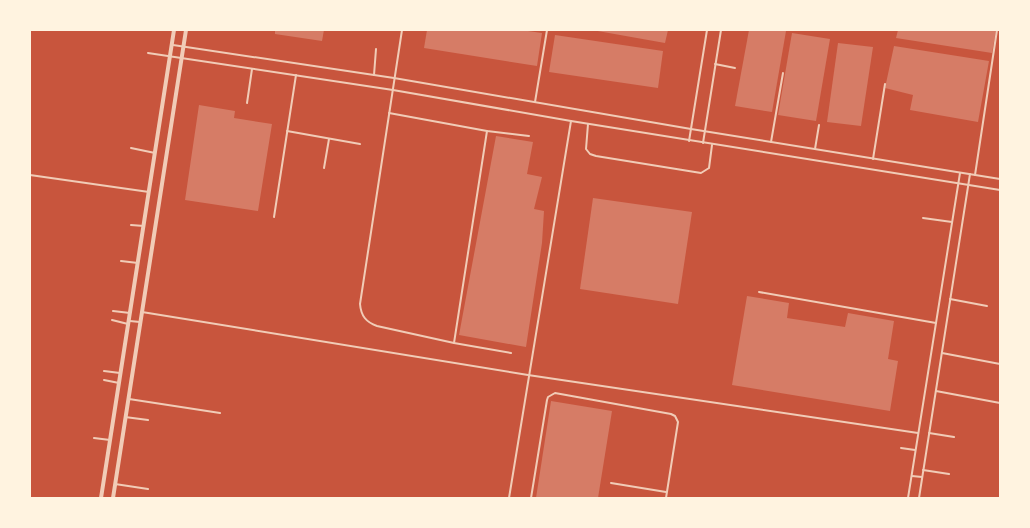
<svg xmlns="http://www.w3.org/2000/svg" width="1030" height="528" viewBox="0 0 1030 528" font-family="Cabin,sans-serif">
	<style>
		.building { fill: #d67c66 }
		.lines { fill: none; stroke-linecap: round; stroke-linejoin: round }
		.service { stroke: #f1ccb7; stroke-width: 2 }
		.minor { stroke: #f1ccb7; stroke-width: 4 }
	</style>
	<rect width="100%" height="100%" fill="#c8553d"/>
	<g class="building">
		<path d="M275 30H324L322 41 275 34Z"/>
		<path d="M427 30H521L542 33 537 66 424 48Z"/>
		<path d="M592 30H668L665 43Z"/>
		<path d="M749 30 786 31 772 112 735 106Z"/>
		<path d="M898 30H996L992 53 896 38Z"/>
		<path d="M792 33 830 39 816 121 778 115Z"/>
		<path d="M555 35 663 51 658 88 549 72Z"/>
		<path d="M838 43 873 47 861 126 827 122Z"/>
		<path d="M894 46 989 61 978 122 910 110 913 95 885 88Z"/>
		<path d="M199 105 235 111 234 118 272 124 258 211 185 200Z"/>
		<path d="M496 136 533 142 527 174 542 177 534 209 544 211 542 243 526 347 459 335Z"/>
		<path d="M593 198 692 212 678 304 580 289Z"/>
		<path d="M747 296 789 303 787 318 845 327 848 313 894 321 888 359 898 361 890 411 732 385Z"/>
		<path d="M551 401 612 411 598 498H536Z"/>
	</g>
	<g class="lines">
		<g class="service">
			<path d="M402 30 360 304C361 316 366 322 377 326L454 343 511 353"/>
			<path d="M173 45 394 78 691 129 1000 179"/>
			<path d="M148 53 393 90 571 121 1000 190"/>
			<path d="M715 64 735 68"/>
			<path d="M374 75 376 49"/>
			<path d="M535 102 547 30"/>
			<path d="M247 103 252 69"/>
			<path d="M389 113 487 131 529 136"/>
			<path d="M588 124 586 149 590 154 596 156 701 173 709 168 712 145"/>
			<path d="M287 131 360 144"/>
			<path d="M689 141 707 30"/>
			<path d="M771 142 783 73"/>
			<path d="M703 143 721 30"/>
			<path d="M131 148 155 153"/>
			<path d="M815 149 819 125"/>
			<path d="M873 159 885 84"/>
			<path d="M324 168 329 139"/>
			<path d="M30 175 149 192"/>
			<path d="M975 175 997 30"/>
			<path d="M274 217 296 75"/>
			<path d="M923 218 952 222"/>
			<path d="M131 225 144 226"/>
			<path d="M121 261 138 263"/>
			<path d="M759 292 936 323"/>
			<path d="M950 299 987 306"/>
			<path d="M113 311 130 313"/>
			<path d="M142 312 528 375 918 433"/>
			<path d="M112 320 128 324"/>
			<path d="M130 321 140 322"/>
			<path d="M454 343 487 131"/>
			<path d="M942 353 1000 364"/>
			<path d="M104 371 120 373"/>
			<path d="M104 380 119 383"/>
			<path d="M936 391 1000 403"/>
			<path d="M129 399 220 413"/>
			<path d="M125 417 148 420"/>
			<path d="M929 433 954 437"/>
			<path d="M94 438 110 440"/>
			<path d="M901 448 915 450"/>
			<path d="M923 470 949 474"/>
			<path d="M912 476 922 477"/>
			<path d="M611 483 666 492"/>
			<path d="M115 484 148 489"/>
			<path d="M509 498 571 121"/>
			<path d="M531 498 547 400 548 397 555 393 671 414 675 416 678 422 666 498"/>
			<path d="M908 498 960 173"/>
			<path d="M919 498 970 174"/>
		</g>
		<g class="minor">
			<path d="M101 498 174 30"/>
			<path d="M113 498 186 30"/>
		</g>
	</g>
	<rect width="1030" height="528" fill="none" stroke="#fff3e0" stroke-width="62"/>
</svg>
